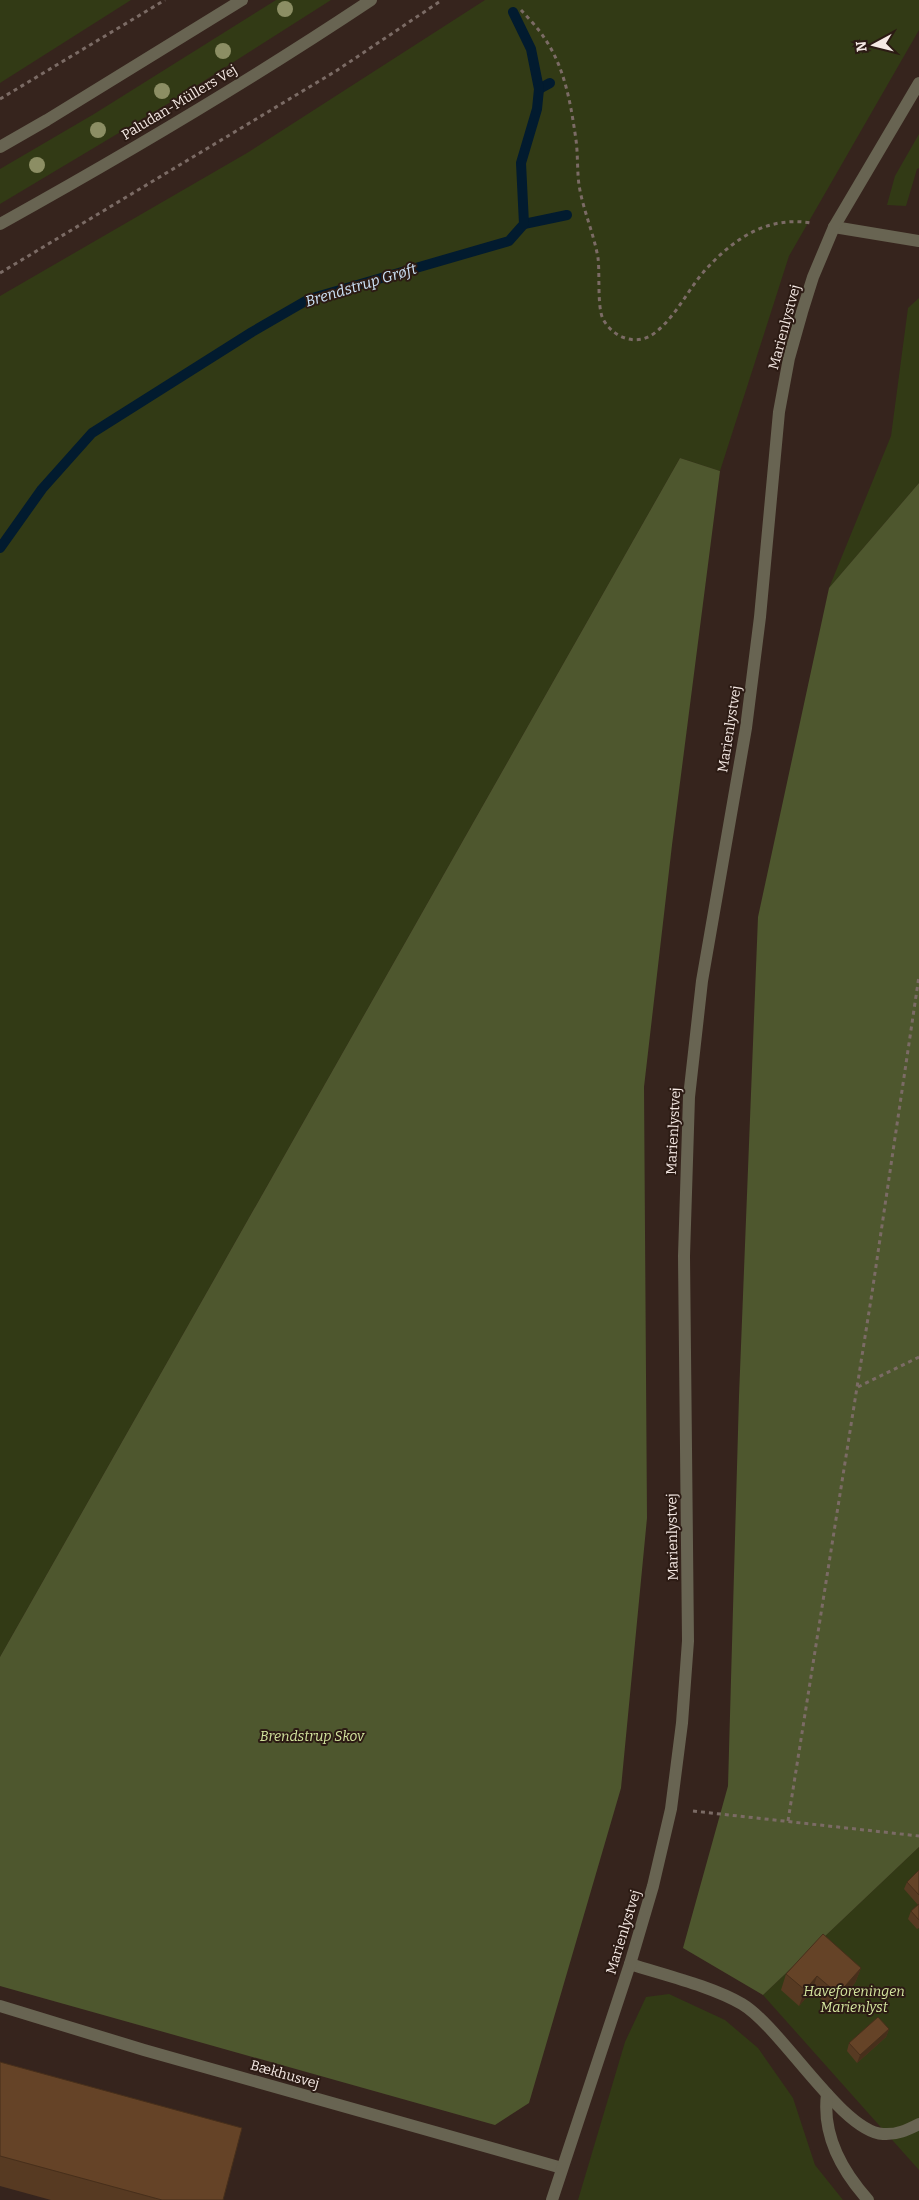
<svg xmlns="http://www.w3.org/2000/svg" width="919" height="2200" viewBox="0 0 919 2200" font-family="Bitter,serif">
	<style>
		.green { fill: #323a15 }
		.forest { fill: #4e572e }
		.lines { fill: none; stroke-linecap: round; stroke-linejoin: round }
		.stream { stroke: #021b2f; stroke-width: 10 }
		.path { stroke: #7b6b65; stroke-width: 3; stroke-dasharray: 4 4; stroke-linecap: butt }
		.service { stroke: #686452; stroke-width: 12 }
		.minor { stroke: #686452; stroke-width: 12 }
		.tertiary { stroke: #686452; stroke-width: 12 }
		.tree { fill: #8c8e64 }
		.wall { fill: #573a22 }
		.shaded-wall { fill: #472f1b }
		.building { fill: #654327; stroke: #472f1b }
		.labels { text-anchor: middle; stroke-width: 4; stroke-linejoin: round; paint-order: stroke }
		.street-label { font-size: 14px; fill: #f5e9e4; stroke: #2c1b14 }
		.park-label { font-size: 14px; font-style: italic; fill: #d3e49e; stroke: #2c1b14 }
		.water-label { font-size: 15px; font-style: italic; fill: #cde3f8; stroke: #2c1b14 }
	</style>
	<rect width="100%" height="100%" fill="#36241d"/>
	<g class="green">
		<path d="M0 0H131L0 83Z"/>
		<path d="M276 0H331L174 100 0 204V169L94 114Z"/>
		<path d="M485 0H919V30L789 256 720 471 680 458 0 1657V296L247 153Z"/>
		<path d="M919 134V168L917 169 906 206 887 205 895 176Z"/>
		<path d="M919 298V483L829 588 891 436 908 308Z"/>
		<path d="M919 1847V2170L763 1995Z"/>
		<path d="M669 1994 725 2020 758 2048 793 2098 815 2165 843 2200H578L625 2042 646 1997Z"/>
	</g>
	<g class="forest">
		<path d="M680 458 720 471 672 845 644 1087 647 1518 621 1788 529 2103 495 2125 0 1986V1657Z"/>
		<path d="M919 483V1847L763 1995 683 1948 728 1786 739 1396 758 917 829 588Z"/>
	</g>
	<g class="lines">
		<g class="stream">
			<path d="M539 89 550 83"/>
			<path d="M524 224 567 215"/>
			<path d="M0 548 42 489 92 433 252 332 309 299 509 241 524 224 521 163 537 109 539 89 531 49 513 12"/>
		</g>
		<g class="path">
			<path d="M521 10C529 19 539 29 545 39 565 68 571 105 576 140 578 155 577 170 579 185 583 210 594 234 598 258 600 273 597 307 603 319 614 339 638 347 656 332 678 314 689 287 708 267 736 237 769 216 811 223"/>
			<path d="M0 99 165 0"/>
			<path d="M0 273 336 71 442 0"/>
			<path d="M858 1387 919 1357"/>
			<path d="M693 1811 919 1836"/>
			<path d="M788 1821 872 1293 919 976"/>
		</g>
		<g class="service">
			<path d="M834 227 919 241"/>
			<path d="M630 1964C664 1975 711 1986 742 2004 782 2028 842 2132 883 2134 897 2135 907 2130 919 2124"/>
			<path d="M827 2094C822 2134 842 2171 868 2200"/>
		</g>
		<path class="minor" d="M0 2006 144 2050 562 2168"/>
		<g class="tertiary">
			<path d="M0 147 47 120 242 0"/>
			<path d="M0 224C126 154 251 80 371 0"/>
			<path d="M552 2200 630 1964 653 1886 671 1809 682 1723 688 1641 684 1256 689 1097 702 981 746 728 760 617 779 412 789 358 802 312 813 277 834 227 919 83"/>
		</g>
	</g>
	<g class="tree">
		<circle cx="285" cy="9" r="8"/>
		<circle cx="223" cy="51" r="8"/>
		<circle cx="162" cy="91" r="8"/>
		<circle cx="98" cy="130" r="8"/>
		<circle cx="37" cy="165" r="8"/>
	</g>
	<g class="wall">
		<path d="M919 1870V1928L917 1929 908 1919 911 1911 918 1905 904 1889 907 1882Z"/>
		<path d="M861 1968 855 1983 832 2009 812 1991 799 2006 781 1990 786 1974Z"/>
		<path d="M889 2029 886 2037 857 2063 847 2051 849 2043Z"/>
		<path d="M0 2062 223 2200H51L0 2186Z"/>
	</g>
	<g class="shaded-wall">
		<path d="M861 1968 855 1983 832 2009 838 1994Z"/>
		<path d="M817 1976 812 1991 799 2006 805 1990Z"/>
		<path d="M889 2029 886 2037 857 2063 860 2055Z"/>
	</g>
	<g class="building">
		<path d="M919 1870V1895L907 1882Z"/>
		<path d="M919 1904V1920L911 1911Z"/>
		<path d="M823 1934 861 1968 838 1994 817 1976 805 1990 786 1974Z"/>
		<path d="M878 2017 889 2029 860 2055 849 2043Z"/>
		<path d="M0 2062 242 2128 223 2200H162L0 2156Z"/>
	</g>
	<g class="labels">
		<g class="street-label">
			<text transform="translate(179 102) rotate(-31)" y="5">Paludan-Müllers Vej</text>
			<text transform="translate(784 327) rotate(-75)" y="5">Marienlystvej</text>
			<text transform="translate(729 729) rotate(-81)" y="5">Marienlystvej</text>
			<text transform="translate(673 1131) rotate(-87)" y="5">Marienlystvej</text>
			<text transform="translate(672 1537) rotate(-91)" y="5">Marienlystvej</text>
			<text transform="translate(623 1932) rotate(-73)" y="5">Marienlystvej</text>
			<text transform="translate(285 2074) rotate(16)" y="5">Bækhusvej</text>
		</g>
		<g class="park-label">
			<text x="312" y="1741">Brendstrup Skov</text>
			<text x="854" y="1996">Haveforeningen<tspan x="854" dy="16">Marienlyst</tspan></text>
		</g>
		<g class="water-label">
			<text transform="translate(361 285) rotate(-17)" y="5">Brendstrup Grøft</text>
		</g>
	</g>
	<g transform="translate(874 45) rotate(263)" stroke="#2c1b14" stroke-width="4" paint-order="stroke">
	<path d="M0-4L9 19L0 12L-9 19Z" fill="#f5e9e4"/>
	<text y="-8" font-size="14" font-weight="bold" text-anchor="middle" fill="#f5e9e4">N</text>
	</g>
</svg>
